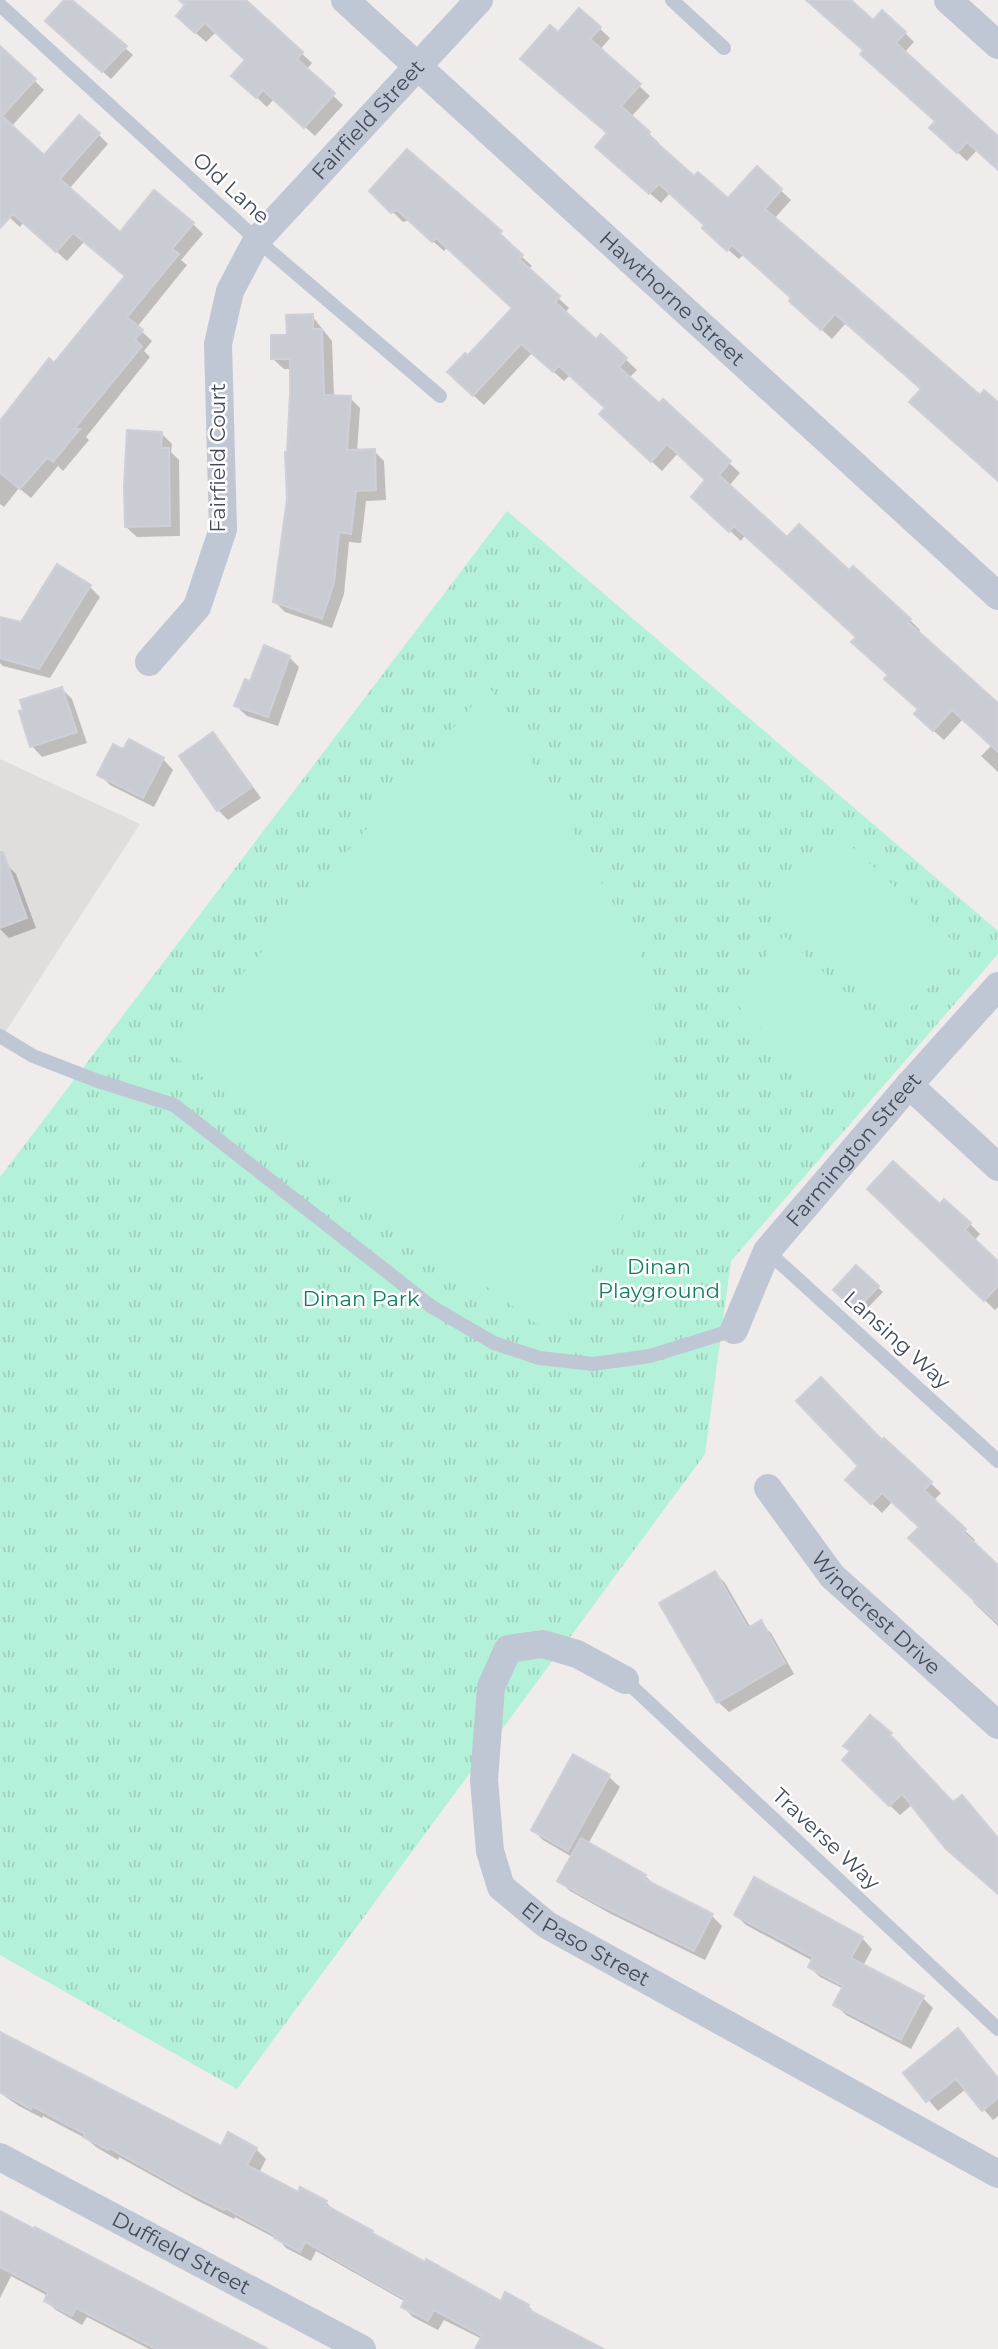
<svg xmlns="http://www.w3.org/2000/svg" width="998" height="2349" viewBox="0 0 998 2349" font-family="Montserrat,sans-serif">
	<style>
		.education { fill: #e0dddd }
		.park { fill: url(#park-tufts) }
		.pitch { fill: #b4f1d9 }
		.shadow { fill: #0003 }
		.building { fill: #caccd4; stroke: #cfcfd8; stroke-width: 2 }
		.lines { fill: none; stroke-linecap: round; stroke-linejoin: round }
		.service { stroke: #c0c7d4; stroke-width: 14 }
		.minor { stroke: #c0c7d4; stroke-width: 28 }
		.labels { text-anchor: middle; stroke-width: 5; stroke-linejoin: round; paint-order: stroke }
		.street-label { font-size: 21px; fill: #434a5a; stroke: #fff }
		.park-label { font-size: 21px; fill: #0f7f5f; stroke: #fff }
	</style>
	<defs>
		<pattern id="park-tufts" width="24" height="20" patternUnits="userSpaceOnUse" patternTransform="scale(1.75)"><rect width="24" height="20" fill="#b4f1d9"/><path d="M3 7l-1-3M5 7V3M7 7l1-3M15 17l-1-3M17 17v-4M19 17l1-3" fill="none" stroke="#9cd0bc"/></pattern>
	</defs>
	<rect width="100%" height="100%" fill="#efeceb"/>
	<path class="education" d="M0 759 140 824 0 1040Z"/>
	<path class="park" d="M507 511 998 931V954L731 1261 705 1454 237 2089 0 1955V1177Z"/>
	<g class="pitch">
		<path d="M489 686 639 948 655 1007 656 1057 651 1118 638 1171 621 1220 553 1336 173 1055Z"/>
		<path d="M837 833 963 950 898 1021 772 905Z"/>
		<path d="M784 936 891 1034 835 1095 728 997Z"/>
	</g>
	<g class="shadow">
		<path d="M66 0H70L133 55 111 79 56 29Z"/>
		<path d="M181 0H243L312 63 306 70 343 105 315 136 274 99 267 107 243 85 247 61 216 32 206 42 188 26 187 6Z"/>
		<path d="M806 0H848L873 22 905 33 914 42 904 53 998 138V169L977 150 967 161 941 137 937 121 865 51Z"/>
		<path d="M599 28 610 38 600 50 650 96 631 117 659 143 657 146 694 178 728 201 757 169 791 200 774 219 998 414V480L923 390 846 323 832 339 801 311 793 298 744 254 739 259 714 238 706 225 670 193 661 203 608 157 609 134 558 35Z"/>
		<path d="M0 63 34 80 44 90 11 127 44 157 98 134 108 144 69 189 120 234 193 224 203 234 181 260 187 265 137 327 152 341 144 351 150 357 86 437 89 440 63 471 58 466 31 498 19 488 4 507 0 504V424L55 365 126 277 84 242 67 261 24 222 20 227 0 209Z"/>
		<path d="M408 152 511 243 509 245 532 266 528 270 569 308 565 313 597 341 601 336 637 370 629 378 659 406 663 402 740 473 729 486 787 540 849 573 910 620 920 630 918 633 998 705V772L981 756 992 745 963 719 944 740 926 724 920 710 858 637 745 535 741 541 704 507 707 481 678 453 662 471 612 424 607 408 570 375 564 381 532 353 484 405 460 383 468 358 514 308 447 247 444 251 409 220 403 222 372 191Z"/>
		<path d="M312 316 332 341 334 397 350 398 360 408 357 452 374 451 384 461 386 500 366 501 361 543 349 542 344 594 332 628 285 612 275 602 289 499 292 369H284L273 359 289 337Z"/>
		<path d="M161 433 172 444 171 452 179 460 180 536 137 537 126 527Z"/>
		<path d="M58 567 90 587 100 597 50 678 3 666 0 663V627L22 624Z"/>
		<path d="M289 657 299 667 278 726 247 716 236 706 251 683Z"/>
		<path d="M62 689 72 699 87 743 42 757 32 746Z"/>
		<path d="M213 734 223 745 261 798 228 820 218 810Z"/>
		<path d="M124 752 163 759 173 770 154 807 110 785 100 775Z"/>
		<path d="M6 864 16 874 36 928 9 938 0 929V866Z"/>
		<path d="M870 1189 940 1206 970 1224 980 1234 974 1241 998 1263V1307L995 1310Z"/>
		<path d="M856 1267 883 1292 862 1314 836 1290Z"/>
		<path d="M884 1440 941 1493 933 1501 975 1540 972 1543 998 1567V1626L973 1602 975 1600 921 1527 893 1501 882 1513 847 1480Z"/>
		<path d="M715 1573 725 1583 751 1628 760 1623 771 1633 794 1674 729 1712 718 1702Z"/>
		<path d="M890 1734 901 1745 899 1747 953 1804 998 1840V1893L913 1804 900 1815 854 1771Z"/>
		<path d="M574 1757 609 1777 620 1787 588 1844 645 1876 656 1886 712 1916 722 1926 705 1960 611 1914 570 1891 559 1880 572 1857 543 1840 533 1830Z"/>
		<path d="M736 1915 862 1938 872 1949 863 1966 923 1998 933 2008 911 2049 846 2015 835 2004 844 1989 820 1977 810 1967 813 1961 746 1925Z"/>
		<path d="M0 2033 222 2148 256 2149 266 2159 259 2173 298 2195 326 2202 336 2213 372 2232 379 2239 502 2303 528 2306 539 2317 577 2337 578 2335 605 2349H488L482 2339 444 2320 438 2330 413 2317 403 2307 406 2302 316 2251 311 2261 286 2248 279 2240 235 2217 234 2219 198 2201 119 2157 118 2160 96 2147 87 2139 43 2116 42 2118 19 2106 0 2093Z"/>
		<path d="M905 2073 998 2078V2116L993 2120 966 2089 938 2111Z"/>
		<path d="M0 2214 264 2349H149L87 2317 82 2325 56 2310 46 2301 48 2296 11 2276 0 2298Z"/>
	</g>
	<g class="building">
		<path d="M64 0H72L127 46 102 72 45 21Z"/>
		<path d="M179 0H246L303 52 297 59 335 93 304 128 263 90 256 98 231 76 245 60 205 23 195 33 176 16 185 5Z"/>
		<path d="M806 0H851L873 20 882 10 906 32 896 43 998 136V170L967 142 957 153 929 128 935 121 860 54 863 50Z"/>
		<path d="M579 8 601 27 590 39 641 84 621 106 650 132 648 135 694 176 698 172 728 198 757 166 782 189 765 209 980 395 984 390 998 402V481L909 402 921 389 835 314 821 330 789 301 791 298 732 245 727 251 702 228 704 225 659 184 649 194 595 147 607 133 520 59 550 25 558 32Z"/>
		<path d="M0 46 36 79 2 116 44 155 79 115 100 133 60 179 120 232 154 190 194 223 172 249 179 254 127 317 143 330 135 340 142 346 74 429H80L53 462 47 458 20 489 0 473V421L49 358 54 363 125 276 73 233 56 252 13 214 0 228Z"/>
		<path d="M407 149 502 231 499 234 523 255 519 259 560 296 555 302 596 339 601 334 627 358 619 367 659 403 663 399 731 461 719 475 787 537 799 524 849 570 853 566 911 619 908 622 998 703V752L952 710 933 731 914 714 918 709 884 679 888 675 851 642 856 637 734 526 729 532 691 497 705 480 667 444 651 462 599 414 605 408 559 366 553 372 521 344 473 396 447 372 465 353 468 355 512 308 436 238 432 242 397 210 391 213 369 191Z"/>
		<path d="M313 314V329H322L324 395 351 396 347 450 375 449 376 490 356 491 351 534 339 532 334 583 322 619 273 602 287 499 285 452H287L290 394V359H271V335H287L286 315Z"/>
		<path d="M127 430 162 432 161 448H169L170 526 125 527 124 486Z"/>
		<path d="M57 564 91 585 39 669 0 658V617L21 622Z"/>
		<path d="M264 645 290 656 268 717 234 706 245 679 250 681Z"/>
		<path d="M62 687 77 732 30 747 19 711 23 710 20 700Z"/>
		<path d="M213 732 252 787 217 811 179 756Z"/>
		<path d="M129 739 164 758 143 798 97 775 113 744 123 749Z"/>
		<path d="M0 852H3L27 918 0 928Z"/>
		<path d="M893 1161 940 1204 944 1199 971 1223 965 1230 998 1261V1286L984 1301 867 1189Z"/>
		<path d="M856 1265 879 1286 856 1311 833 1290Z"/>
		<path d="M821 1377 882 1440 884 1438 932 1482 924 1490 966 1529 963 1532 998 1565V1623L908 1538 919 1527 882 1493 871 1504 845 1480 858 1466 796 1401Z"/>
		<path d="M715 1571 748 1628 761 1620 785 1663 717 1703 659 1603Z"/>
		<path d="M870 1715 892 1733 890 1735 953 1802 962 1795 998 1838V1894L946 1849 902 1794 889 1806 842 1760 850 1751 843 1746Z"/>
		<path d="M573 1754 610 1775 568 1851 531 1830Z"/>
		<path d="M581 1838 646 1875 644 1879 713 1914 694 1951 598 1904 557 1881Z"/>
		<path d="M754 1877 863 1937 851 1958 924 1996 901 2040 833 2005 843 1986 808 1967 813 1957 734 1915Z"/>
		<path d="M958 2028 998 2078V2098L982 2111 956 2079 926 2102 903 2073Z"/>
		<path d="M0 2032 221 2146 228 2132 257 2148 247 2165 298 2192 300 2187 327 2201 325 2205 373 2231 372 2233 425 2262 426 2259 501 2301 505 2292 529 2305 527 2309 603 2349H475L482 2336 434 2310 428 2321 401 2307 405 2299 305 2242 300 2252 274 2238 275 2235 225 2208 224 2210 186 2191 109 2148 108 2150 83 2137 85 2134 32 2106 31 2109 0 2092Z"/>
		<path d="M0 2211 34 2229 35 2227 268 2349H156L76 2308 72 2316 44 2301 48 2292 0 2267Z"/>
	</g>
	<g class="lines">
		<g class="service">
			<path d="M672 0 724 48"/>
			<path d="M0 5 257 240 440 396"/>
			<path d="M0 1036 33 1056 98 1081 174 1105 432 1307 494 1343 539 1358 593 1364 650 1356 734 1330"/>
			<path d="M767 1251 998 1461"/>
			<path d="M625 1680 998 2029"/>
		</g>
		<g class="minor">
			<path id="s1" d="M345 0 998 596"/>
			<path d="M948 0 998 45"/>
			<path id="s2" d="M149 662 197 607 223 529 218 344 230 291 257 240 479 0"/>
			<path d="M909 1085 998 1167"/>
			<path id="s3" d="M734 1330 767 1251 909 1085 998 986"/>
			<path id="s4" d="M768 1488 832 1576 998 1725"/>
			<path id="s5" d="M625 1680 577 1654 543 1644 508 1649 491 1687 484 1780 490 1851 501 1887 547 1925 998 2174"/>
			<path id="s6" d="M0 2157 362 2349"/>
		</g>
	</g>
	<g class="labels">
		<g class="street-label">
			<text dy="7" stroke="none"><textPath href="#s2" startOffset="616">Fairfield Street</textPath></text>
			<text transform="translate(231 188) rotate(42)" y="7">Old Lane</text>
			<text dy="7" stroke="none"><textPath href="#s1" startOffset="443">Hawthorne Street</textPath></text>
			<text transform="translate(218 458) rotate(-90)" y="7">Fairfield Court</text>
			<text dy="7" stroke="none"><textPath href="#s3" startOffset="219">Farmington Street</textPath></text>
			<text transform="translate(897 1340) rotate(42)" y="7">Lansing Way</text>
			<text dy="7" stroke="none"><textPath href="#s4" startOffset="166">Windcrest Drive</textPath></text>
			<text transform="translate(826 1839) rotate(43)" y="7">Traverse Way</text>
			<text dy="7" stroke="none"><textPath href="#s5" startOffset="472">El Paso Street</textPath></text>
			<text dy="7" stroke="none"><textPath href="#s6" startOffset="205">Duffield Street</textPath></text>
		</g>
		<g class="park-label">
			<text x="659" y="1274">Dinan<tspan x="659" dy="24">Playground</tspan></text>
			<text x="361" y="1306">Dinan Park</text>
		</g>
	</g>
</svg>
